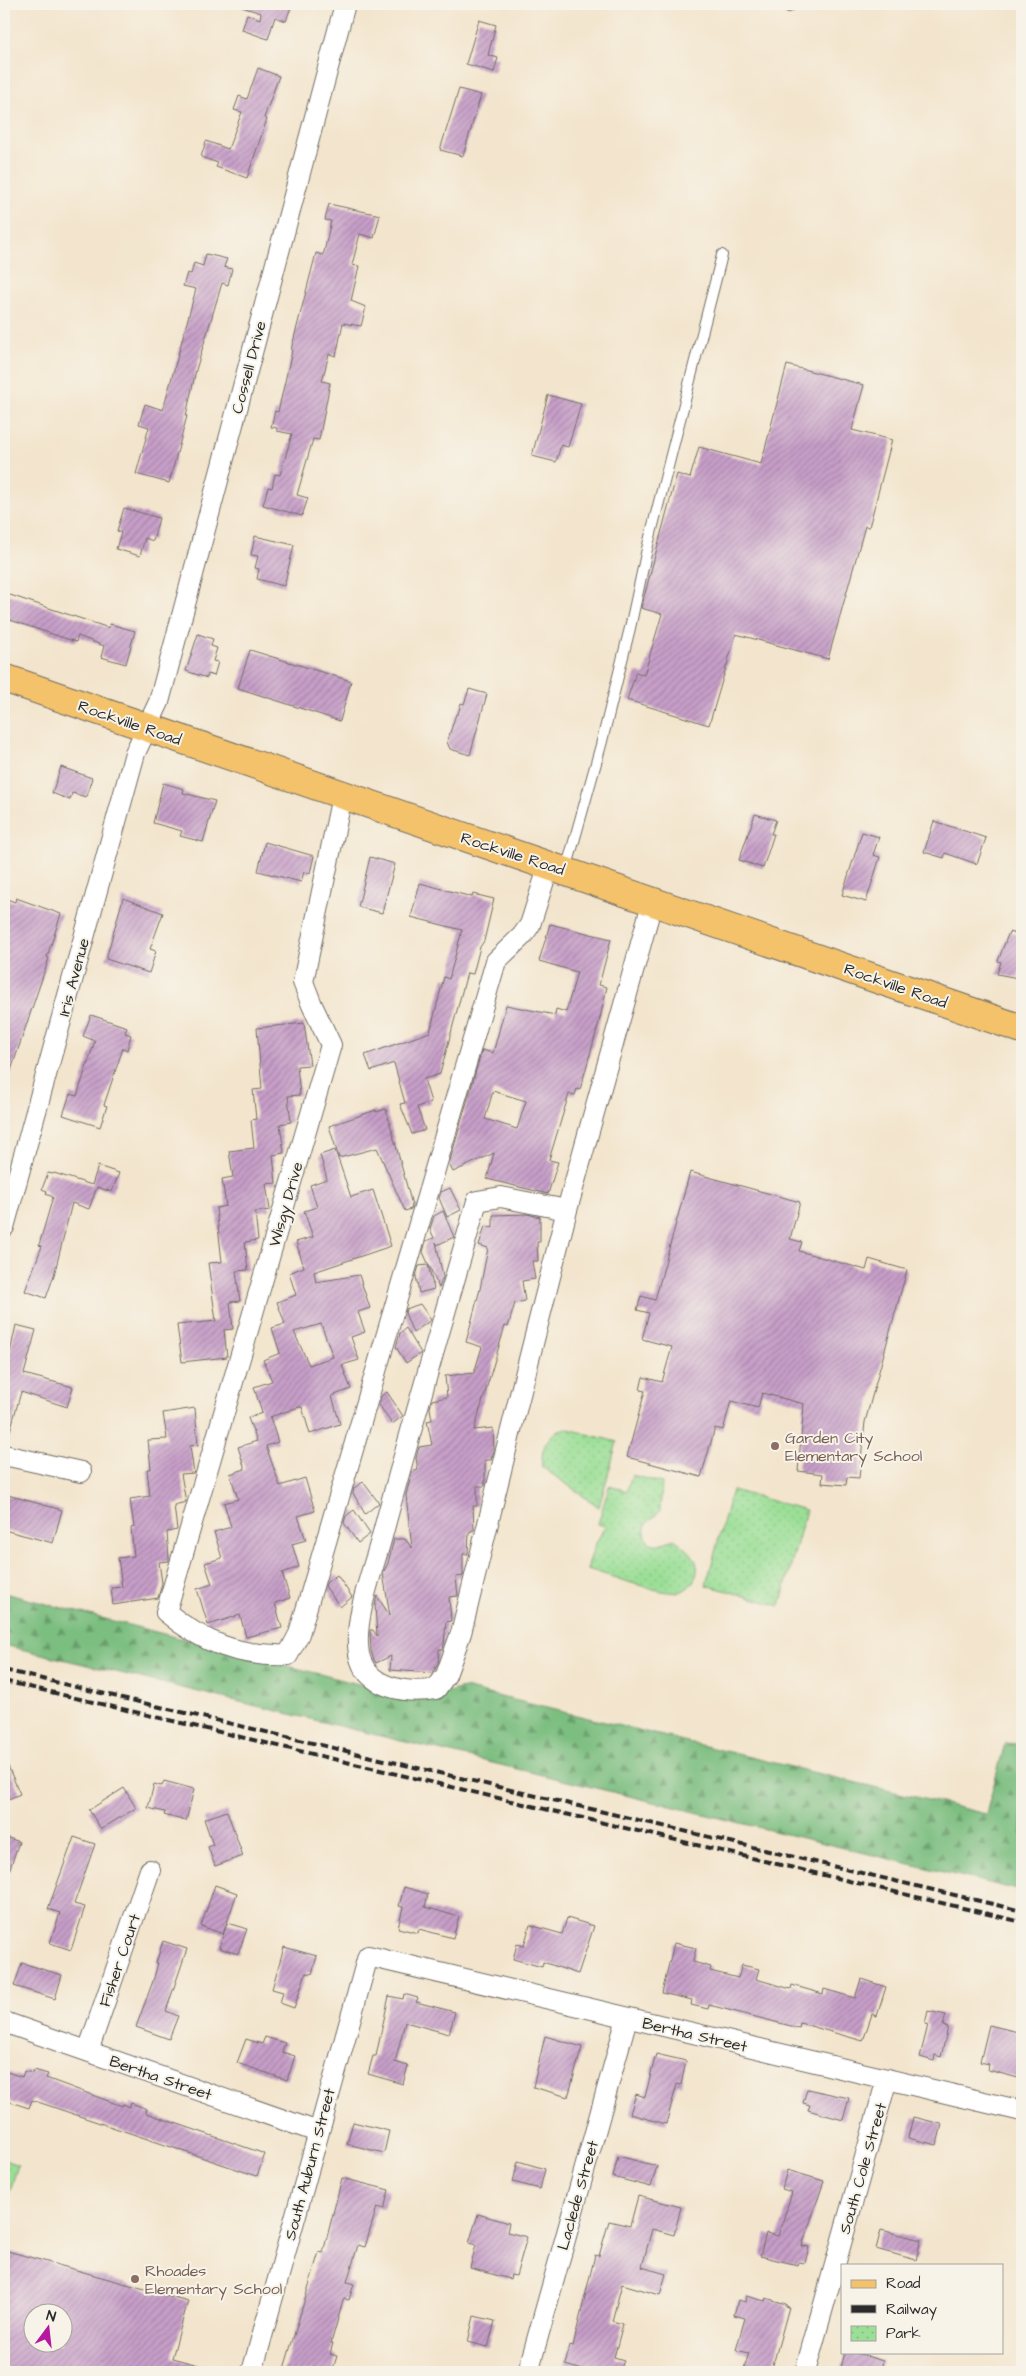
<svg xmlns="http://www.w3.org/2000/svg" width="1026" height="2376" viewBox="0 0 1026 2376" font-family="'Architects Daughter',sans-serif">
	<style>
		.forest { fill: url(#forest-firs); stroke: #547456 }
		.park { fill: url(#park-dots); stroke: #638561 }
		.building { fill: url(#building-hatch); fill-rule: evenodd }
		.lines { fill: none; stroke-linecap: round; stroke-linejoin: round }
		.service-casing { stroke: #716c64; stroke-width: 12 }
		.minor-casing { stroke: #716c64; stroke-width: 22 }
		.primary-casing { stroke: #716c64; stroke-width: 30 }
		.service { stroke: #fff; stroke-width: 10 }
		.minor { stroke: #fff; stroke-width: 20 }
		.primary { stroke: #f4c26a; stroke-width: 28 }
		.rail { stroke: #2b2b2b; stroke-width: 4; stroke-dasharray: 8 4; stroke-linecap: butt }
		.education-dot { fill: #8d6e63; stroke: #f7f3e8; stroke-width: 2 }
		.labels { text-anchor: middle; stroke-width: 4; stroke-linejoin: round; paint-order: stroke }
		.street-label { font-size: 16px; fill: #2b2b2b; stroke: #f7f3e8 }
		.education-label { font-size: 16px; fill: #785e54; stroke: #f7f3e8; text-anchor: start }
	</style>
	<defs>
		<pattern id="forest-firs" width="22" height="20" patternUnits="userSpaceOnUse" patternTransform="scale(1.25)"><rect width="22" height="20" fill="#7cbe80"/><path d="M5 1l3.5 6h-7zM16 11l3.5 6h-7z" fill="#669b69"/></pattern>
		<pattern id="park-dots" width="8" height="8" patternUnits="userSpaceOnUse" patternTransform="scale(1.25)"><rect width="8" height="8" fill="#9bdf97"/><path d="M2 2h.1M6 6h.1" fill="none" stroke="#86c082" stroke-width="1.8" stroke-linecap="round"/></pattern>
		<pattern id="building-hatch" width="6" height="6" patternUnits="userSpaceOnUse" patternTransform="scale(1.25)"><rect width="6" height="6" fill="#c79fc9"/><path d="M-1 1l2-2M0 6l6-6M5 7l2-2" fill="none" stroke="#a282a3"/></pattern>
	</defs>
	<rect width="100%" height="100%" fill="#f7f3e8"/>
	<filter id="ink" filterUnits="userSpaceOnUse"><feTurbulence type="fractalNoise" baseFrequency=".02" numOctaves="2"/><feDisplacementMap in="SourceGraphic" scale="10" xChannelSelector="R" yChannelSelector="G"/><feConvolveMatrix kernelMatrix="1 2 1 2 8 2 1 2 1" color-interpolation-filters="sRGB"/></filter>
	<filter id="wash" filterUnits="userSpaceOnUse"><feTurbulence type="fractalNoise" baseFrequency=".0096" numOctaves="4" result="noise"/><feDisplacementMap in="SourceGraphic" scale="20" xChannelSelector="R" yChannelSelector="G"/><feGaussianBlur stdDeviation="1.12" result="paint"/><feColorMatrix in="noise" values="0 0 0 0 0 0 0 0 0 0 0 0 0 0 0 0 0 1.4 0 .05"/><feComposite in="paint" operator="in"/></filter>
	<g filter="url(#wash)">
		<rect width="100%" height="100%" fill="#f3e5cd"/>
		<path class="forest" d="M4 1593 417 1699 464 1688 986 1814 1005 1743 1022 1744V1891L4 1645Z"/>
		<g class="park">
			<path d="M565 1428 617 1442 599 1507 542 1467C541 1448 546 1435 565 1428Z"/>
			<path d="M632 1475 662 1483 660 1510C657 1515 648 1521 646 1525 644 1528 645 1534 646 1537 651 1550 665 1542 674 1539 686 1548 702 1559 696 1576 693 1583 688 1589 680 1592 664 1596 606 1574 587 1569L594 1547 605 1526 598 1524 609 1486 627 1491Z"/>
			<path d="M732 1490 806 1510 780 1606 706 1585Z"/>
			<path d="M4 2160 18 2165 4 2210Z"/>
		</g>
		<g id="blocks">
			<g class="building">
				<path d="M242 4H292L286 21 275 17 268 39 242 30 247 14 260 19 261 13 242 7Z"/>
				<path d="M479 20 496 25 488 55 498 58 494 72 466 64Z"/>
				<path d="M258 68 279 76 264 118 267 119 247 178 216 167 218 163 201 157 206 141 228 149 242 112 234 110 239 96 247 99Z"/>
				<path d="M459 89 481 95 463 156 440 150Z"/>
				<path d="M329 204 380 215 374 238 360 234 352 265 359 266 351 301 366 307 361 326 343 323 336 356 329 354 322 381 330 383 319 440 313 439 297 495 308 498 302 516 263 505 268 487 272 488 275 474 280 475 292 434 277 431V428L271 427 275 411 278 412 292 351 291 350 316 253 322 255 324 252 331 221 325 220Z"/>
				<path d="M206 254 227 259 224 267 232 269 228 285 222 283 196 370 186 416H187L169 483 136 474 149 427 139 424 145 404 163 410 196 289 183 286 187 273 191 274 194 263 203 266Z"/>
				<path d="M787 365 864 385 852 430 892 440 869 527 865 526 828 659 736 634 709 725 627 700 636 672 644 675 662 614 641 608 677 474 690 478 699 447 761 464Z"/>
				<path d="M548 395 581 404 568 447 561 445 556 462 532 456Z"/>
				<path d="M124 508 159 518 153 541 145 538 140 556 116 549 121 532 117 531Z"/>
				<path d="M255 536 294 545 284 586 257 579 259 569 255 568 258 556 251 555Z"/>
				<path d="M4 593 109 628 110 624 135 631 126 664 101 657 104 646 78 636 76 642 4 618Z"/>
				<path d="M198 634 213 639 211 646 217 648 213 661 218 662 214 676 208 674 207 678 186 671Z"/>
				<path d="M250 650 351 681 340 721 238 688Z"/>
				<path d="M469 689 487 694 470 755 450 749 447 742 456 714H458L461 703 464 704Z"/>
				<path d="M61 767 92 778 86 797 72 793 70 800 52 793Z"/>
				<path d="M163 783 184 789 183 793 215 801 203 842 180 836 182 831 153 823Z"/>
				<path d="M755 814 776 820 771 834H774L763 868 739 860Z"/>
				<path d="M934 821 986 838 977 864 945 853 944 858 924 852Z"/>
				<path d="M862 832 879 837 873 855 880 857 866 902 842 895Z"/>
				<path d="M265 842 314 856 310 873 304 872 301 882 258 871Z"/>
				<path d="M370 857 395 864 382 913 358 907Z"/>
				<path d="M420 883 472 897 473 894 494 899 484 941 480 947 473 974 467 973 440 1074 424 1079 431 1102 417 1107 425 1130 412 1134 400 1104 405 1103 394 1063 371 1071 365 1055 430 1032 444 977 449 979 462 930 411 917Z"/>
				<path d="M4 898 15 902 16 898 61 914 47 957 49 958 7 1082H4Z"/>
				<path d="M123 898 163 913 150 949 156 951 149 973 106 959Z"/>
				<path d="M550 924 611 939 599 985 607 987 599 1022 580 1090 577 1089 575 1095 569 1094 555 1140 549 1160 558 1162 548 1194 487 1179 494 1153 453 1172 449 1164 482 1050 493 1053 506 1005 555 1015 556 1009 566 1012 577 972 539 961ZM493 1091 526 1101 517 1129 485 1119Z"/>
				<path d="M1009 932 1022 936V965L1018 978 997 974 1001 962 998 961Z"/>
				<path d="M91 1015 127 1027 125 1033 131 1035 127 1050 123 1048 104 1105 107 1106 100 1127 63 1115 70 1094 77 1096 95 1041 83 1036Z"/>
				<path d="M304 1023 310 1065 297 1066 300 1095 288 1096 291 1122 280 1124 284 1153 273 1155 276 1183 266 1184 270 1210 255 1212 258 1240 245 1242 248 1270 236 1271 240 1301 230 1302 233 1329 224 1330 227 1357 182 1362 177 1325 216 1321 208 1263 222 1262 216 1208 226 1206 222 1179 233 1177 229 1151 254 1148 251 1120 256 1119 253 1090 262 1089 257 1028Z"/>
				<path d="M386 1109 412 1205 411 1209 405 1211 377 1148 339 1158 329 1126 376 1110V1112Z"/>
				<path d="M335 1150 351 1197 373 1190 391 1246 314 1272 316 1282 359 1275 370 1308 358 1312 365 1332 351 1337 359 1360 342 1365 351 1389 332 1396 340 1424 310 1434 302 1407H299L270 1417 278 1442 266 1446 280 1486 305 1478 315 1511 298 1516 306 1540 292 1544 299 1567 282 1573 290 1598 275 1603 282 1628 246 1637 240 1615 208 1625 197 1589 212 1584 205 1563 222 1558 214 1532 231 1527 224 1503 238 1499 230 1474 245 1469 238 1447 257 1441 248 1418 262 1413 254 1387 272 1381 263 1360 280 1353 272 1328 285 1324 277 1302 296 1295 289 1273 304 1267 296 1242 313 1237 304 1211 317 1207 310 1185 327 1179 320 1155ZM321 1324 333 1357 309 1365 294 1332Z"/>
				<path d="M98 1166 119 1173 112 1192 97 1187 89 1209 72 1203 54 1275 46 1298 25 1291 42 1246 39 1245 53 1197 46 1194 47 1191 42 1189 48 1173 53 1174 54 1173 92 1185Z"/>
				<path d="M690 1172 800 1202 790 1239 802 1242 799 1251 866 1270 869 1259 907 1270 865 1422 859 1478 847 1477 846 1485 822 1483 823 1474 798 1471 804 1404 762 1393 758 1408 731 1401 723 1430 715 1428 701 1477 627 1457 645 1391 640 1390 643 1377 662 1382 672 1347 642 1339 649 1313 637 1310 641 1296 655 1300Z"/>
				<path d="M450 1188 461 1210 447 1217 439 1198 441 1192Z"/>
				<path d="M443 1211 454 1237 437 1245 436 1242 443 1277 439 1288 423 1252 426 1241 434 1238 430 1229 434 1216Z"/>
				<path d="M527 1214 540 1217V1242H537L538 1261H532L535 1279 522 1281 525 1301 515 1303 508 1327 505 1326 474 1430 493 1428 494 1450 491 1460H485V1486H477V1506H473L474 1530 469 1532 468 1554H463V1576L456 1577 458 1596 449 1597 451 1621 446 1622 444 1644 443 1649H439L438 1663 433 1673 390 1670 391 1656 376 1663 374 1660 371 1651 370 1630H373L377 1636 375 1605 377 1596 390 1616 383 1573 388 1563 394 1539H405L412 1548 406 1495 412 1472 418 1470 416 1458 419 1447 432 1445 427 1421 432 1420 430 1408 432 1400 447 1397 445 1376 474 1373 482 1347 466 1342 480 1289 488 1248 479 1245 485 1226 493 1228V1215Z"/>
				<path d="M428 1265 434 1289 419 1293 416 1276 419 1266Z"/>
				<path d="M420 1304 431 1320 413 1333 405 1313 406 1309Z"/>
				<path d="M16 1325 36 1330 24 1374 73 1387 67 1407 21 1392 8 1438 4 1437V1380Z"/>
				<path d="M406 1328 421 1353 406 1363 396 1347 400 1333Z"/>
				<path d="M387 1392 403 1416 392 1424 379 1405 381 1396Z"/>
				<path d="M195 1408 198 1445 190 1446 194 1473 181 1474 186 1502 174 1505 177 1530 167 1532 169 1558V1561L159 1562 162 1583 158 1598 113 1605 111 1588 122 1587 118 1558 134 1556 131 1528 134 1527 130 1499 150 1496 147 1469H151L148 1440 167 1439 163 1413Z"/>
				<path d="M363 1482 379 1503 365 1514 353 1493 354 1488Z"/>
				<path d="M4 1494 62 1510 53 1543 4 1530Z"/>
				<path d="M354 1510 370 1534 358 1543 344 1523 346 1516Z"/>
				<path d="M337 1575 352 1597 340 1607 325 1586 327 1582Z"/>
				<path d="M4 1757 20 1794 4 1801Z"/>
				<path d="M164 1781 194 1789 186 1821 164 1815 165 1812 148 1808 154 1784 162 1786Z"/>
				<path d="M124 1788 136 1808 101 1829 89 1810Z"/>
				<path d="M227 1811 243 1856 215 1866 208 1847 213 1845 204 1819Z"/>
				<path d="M4 1836 19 1842 6 1880 4 1879Z"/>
				<path d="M74 1837 95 1844 74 1904 85 1907 71 1950 50 1943 60 1913 48 1909Z"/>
				<path d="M215 1885 237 1893 223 1934 201 1926Z"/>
				<path d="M404 1887 428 1894 425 1907 459 1917 453 1938 419 1929 418 1933 398 1928 403 1907 399 1906Z"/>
				<path d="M567 1918 594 1926 578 1974 543 1962 542 1967 513 1959 517 1944 524 1946 530 1925 562 1934Z"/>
				<path d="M227 1923 247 1929 238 1954 219 1948Z"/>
				<path d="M163 1941 187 1949 166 2011 178 2016 169 2039 136 2027 153 1981 158 1963H156Z"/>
				<path d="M674 1943 696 1948 693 1962 711 1967 710 1971 738 1978 742 1965 759 1969 756 1979 791 1989 792 1985 823 1994 824 1989 855 1998 861 1979 886 1987 877 2016 872 2014 863 2041 800 2023 799 2028 709 2005 708 2009 691 2005 692 2000 662 1993Z"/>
				<path d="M284 1947 317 1956 312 1974 306 1973 294 2008 280 2003 283 1992 272 1989Z"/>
				<path d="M22 1963 62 1975 55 1999 14 1986Z"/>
				<path d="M404 1994 418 1998 416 2002 455 2012 449 2034 405 2022 395 2062 408 2066 403 2084 368 2074 373 2056H376L389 1996 403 1999Z"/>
				<path d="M928 2011 946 2015 943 2026 948 2027 941 2057 935 2055 934 2061 920 2057 928 2025 925 2024Z"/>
				<path d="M989 2025 1022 2033V2079L988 2070 989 2064 980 2062Z"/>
				<path d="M545 2036 582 2047 568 2097 533 2087Z"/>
				<path d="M265 2037 285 2043 282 2052 295 2056 287 2080 237 2063 246 2039 262 2044Z"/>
				<path d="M656 2054 686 2061 681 2085 677 2084 666 2124 630 2114 636 2094 645 2097Z"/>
				<path d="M34 2070 48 2074 46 2078 122 2106 123 2104 130 2107 131 2103 147 2109 146 2113 265 2154 257 2176 32 2100 29 2108 4 2100V2071L22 2077 24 2071 33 2073Z"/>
				<path d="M807 2089 849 2098 843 2120 808 2110 810 2105 803 2103Z"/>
				<path d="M913 2117 942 2124 937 2145 908 2138Z"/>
				<path d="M353 2122 389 2131 384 2153 347 2144Z"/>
				<path d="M618 2156 657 2166 651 2187 613 2177Z"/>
				<path d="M518 2161 545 2169 540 2189 513 2182Z"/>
				<path d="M787 2170 824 2181 802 2246 809 2247 805 2263 799 2262 798 2265 760 2256 766 2233 778 2236 792 2192 782 2189Z"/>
				<path d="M342 2178 389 2190 384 2209 377 2207 365 2247 358 2245 347 2282 354 2284 349 2300 344 2299 343 2301 331 2343H333L330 2354 337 2356 332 2372H283L319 2252 323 2253Z"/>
				<path d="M638 2196 681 2207 674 2235 652 2229 642 2267 666 2274 660 2295 622 2284 612 2321 623 2324 614 2357 624 2360 620 2372H590L565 2365 570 2345 573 2346 595 2255 599 2256 609 2221 630 2226Z"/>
				<path d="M478 2214 509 2223 507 2232 527 2237 516 2276 511 2275 510 2279 470 2268 476 2245 469 2243Z"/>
				<path d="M881 2230 921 2240 916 2260 876 2249Z"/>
				<path d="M4 2250 188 2301 172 2358 209 2368V2372H4ZM32 2314H62V2344H32Z"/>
				<path d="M746 2296 765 2301 766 2298 786 2304V2306L789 2307 771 2372H743L749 2353 736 2350 745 2318 734 2315 738 2300 745 2302Z"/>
				<path d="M474 2316 495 2321 488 2347 468 2342Z"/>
				<path d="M845 2352H853L883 2361 880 2372H840Z"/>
			</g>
		</g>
	</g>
	<g filter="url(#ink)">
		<use href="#blocks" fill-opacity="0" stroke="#716c64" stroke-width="1"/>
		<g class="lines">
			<g class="service-casing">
				<g id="service">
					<path d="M789 7 790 4"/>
					<path d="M566 870 601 745 630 628 647 549 722 255"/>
				</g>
			</g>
			<g class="minor-casing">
				<g id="minor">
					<path d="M342 796 303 982 312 1005 331 1045 166 1612C203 1643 240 1657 288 1655L299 1634 496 961 522 936 530 925 549 865"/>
					<path d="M567 1210 501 1197 477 1201C445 1314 411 1427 381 1540 372 1573 353 1620 359 1654 366 1689 407 1694 436 1689L446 1675 461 1633 510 1434 567 1210 653 900"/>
					<path d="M4 1227 135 753 159 702 345 4"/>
					<path d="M4 1455 81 1472"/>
					<path d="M4 2022 318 2132"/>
					<path d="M88 2051 150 1870"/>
					<path d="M252 2372 368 1956 1022 2111"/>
					<path d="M528 2372 627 2018"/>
					<path d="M805 2372 887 2079"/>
				</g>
			</g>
			<g class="primary-casing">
				<path id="primary" d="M4 678C343 797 683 910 1022 1029"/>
			</g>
			<use href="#service" class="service"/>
			<use href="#minor" class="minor"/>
			<use href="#primary" class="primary"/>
			<g class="rail">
				<path d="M4 1670 1022 1911"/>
				<path d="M4 1681 1022 1922"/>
			</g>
		</g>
	</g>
	<g class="education-dot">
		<circle cx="775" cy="1446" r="5"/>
		<circle cx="135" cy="2279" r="5"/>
	</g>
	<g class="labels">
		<g class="street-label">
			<text transform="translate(248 367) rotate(-75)" y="6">Cossell Drive</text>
			<text transform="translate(130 722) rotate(19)" y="6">Rockville Road</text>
			<text transform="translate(513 853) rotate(18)" y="6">Rockville Road</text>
			<text transform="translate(73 977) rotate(-75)" y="6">Iris Avenue</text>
			<text transform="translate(896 985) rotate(19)" y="6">Rockville Road</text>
			<text transform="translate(285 1204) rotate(-74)" y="6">Wisgy Drive</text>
			<text transform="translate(119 1960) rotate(-71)" y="6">Fisher Court</text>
			<text transform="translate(695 2034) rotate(13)" y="6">Bertha Street</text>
			<text transform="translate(161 2077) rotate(19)" y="6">Bertha Street</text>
			<text transform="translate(309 2164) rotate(-75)" y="6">South Auburn Street</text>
			<text transform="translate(862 2168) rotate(-74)" y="6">South Cole Street</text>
			<text transform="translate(577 2195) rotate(-74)" y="6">Laclede Street</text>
		</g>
		<g class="education-label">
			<text x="785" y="1443">Garden City<tspan x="785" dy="18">Elementary School</tspan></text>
			<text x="145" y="2276">Rhoades<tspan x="145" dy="18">Elementary School</tspan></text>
		</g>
	</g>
	<rect width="1026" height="2376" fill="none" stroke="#f7f3e8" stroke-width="20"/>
	<rect x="841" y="2264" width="162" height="90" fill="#f7f3e8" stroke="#a5a39c"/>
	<rect x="851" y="2280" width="25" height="8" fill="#f4c26a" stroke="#a5a39c"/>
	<text x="886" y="2288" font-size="15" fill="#2b2b2b">Road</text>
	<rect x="851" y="2305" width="25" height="8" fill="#2b2b2b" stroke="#a5a39c"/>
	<text x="886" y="2314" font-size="15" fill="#2b2b2b">Railway</text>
	<rect x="851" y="2326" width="25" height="15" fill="url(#park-dots)" stroke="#a5a39c"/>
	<text x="886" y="2338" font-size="15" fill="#2b2b2b">Park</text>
	<g transform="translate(48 2328) rotate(15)"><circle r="24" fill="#f7f3e8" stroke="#a5a39c"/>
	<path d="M0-4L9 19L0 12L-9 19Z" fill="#b5179e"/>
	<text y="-8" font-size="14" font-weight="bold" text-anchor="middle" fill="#2b2b2b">N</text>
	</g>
</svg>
